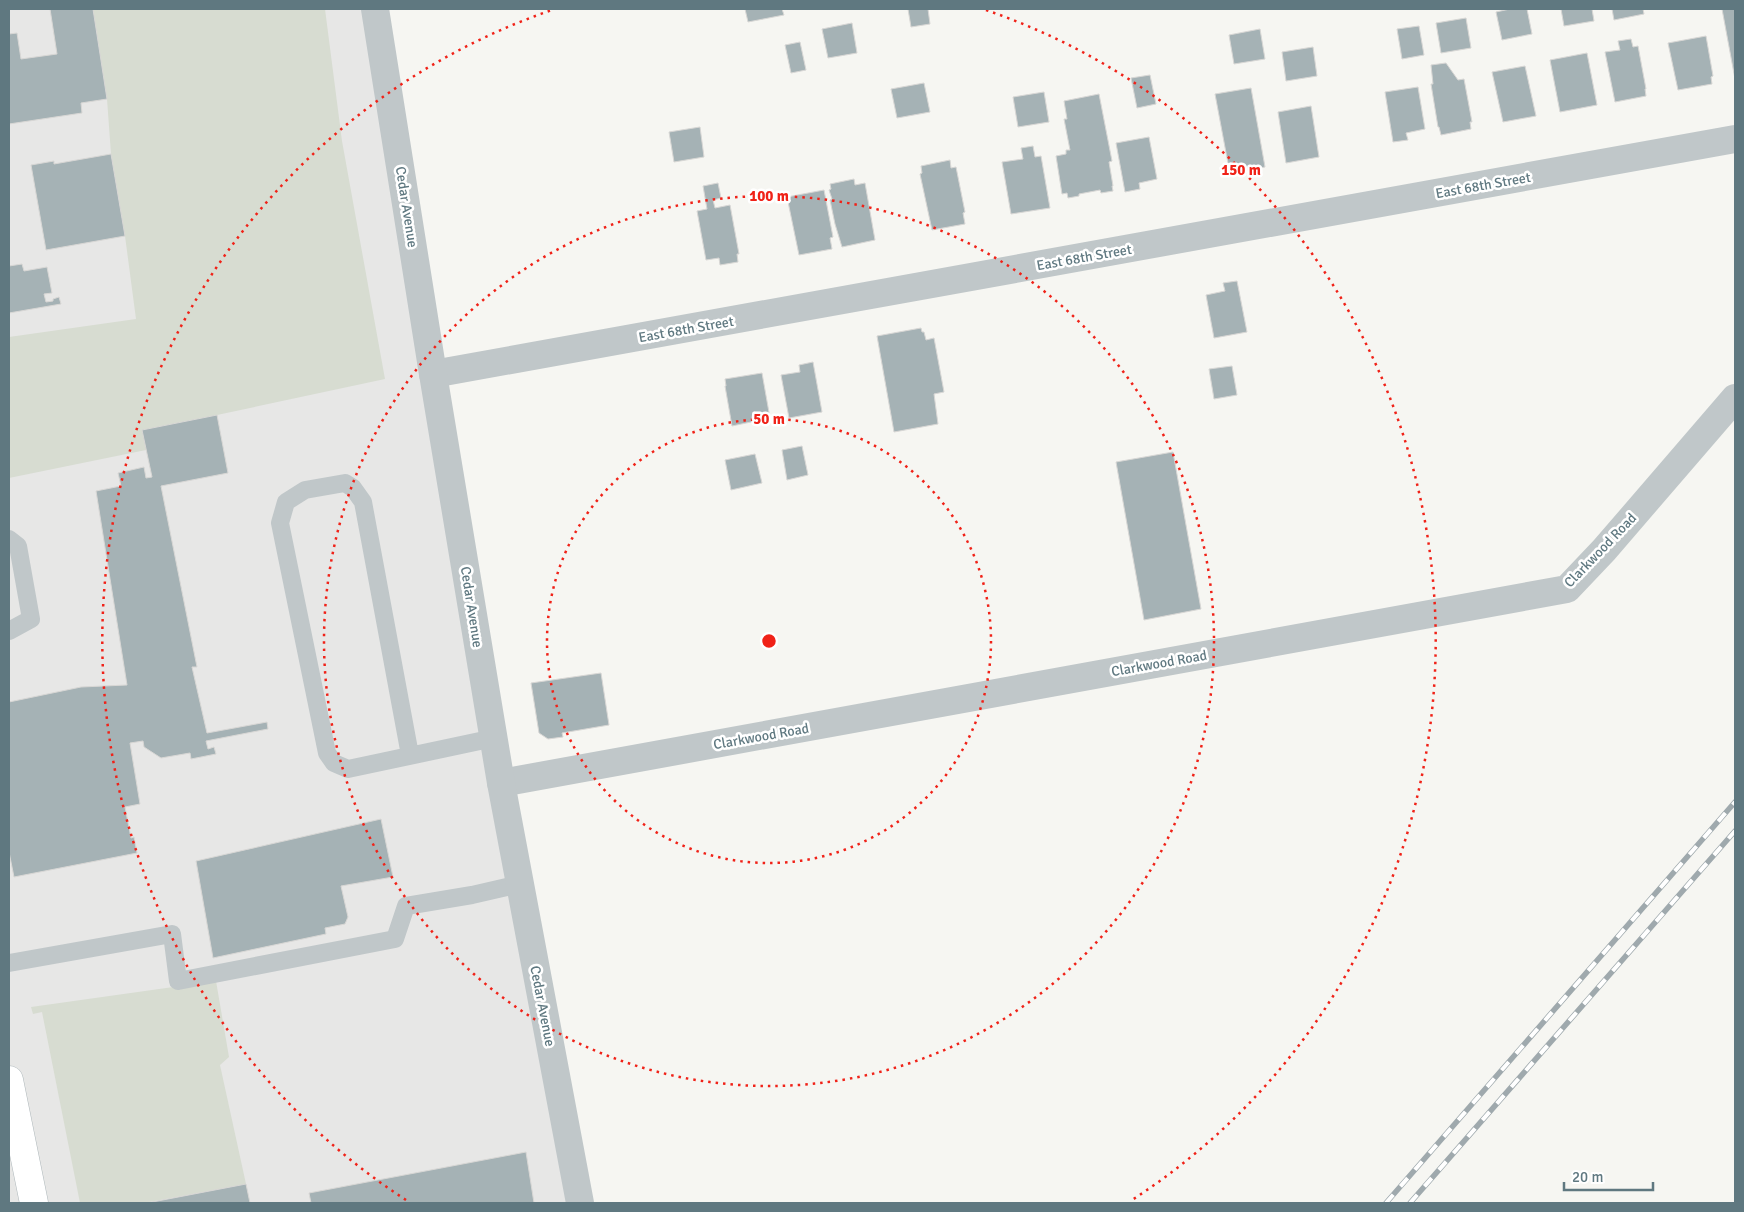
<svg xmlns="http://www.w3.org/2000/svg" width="1744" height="1212" viewBox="0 0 1744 1212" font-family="Signika,sans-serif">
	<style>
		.built { fill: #e7e7e6 }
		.green { fill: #d7dcd1 }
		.building { fill: #a5b2b5; stroke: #d8d7d5 }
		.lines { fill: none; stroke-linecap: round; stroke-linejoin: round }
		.secondary-casing { stroke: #b0b9bc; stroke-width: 29 }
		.service { stroke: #c0c7c9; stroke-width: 18 }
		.minor { stroke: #c0c7c9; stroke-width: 28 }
		.tertiary { stroke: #c0c7c9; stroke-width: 28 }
		.secondary { stroke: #fff; stroke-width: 28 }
		.rail-casing { stroke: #9fa9ad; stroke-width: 5.5 }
		.rail { stroke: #fff; stroke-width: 4; stroke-dasharray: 11; stroke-linecap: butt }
		.ring { fill: none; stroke: #f02218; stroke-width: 2.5; stroke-dasharray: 2.5 5 }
		.labels { text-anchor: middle; stroke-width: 5; stroke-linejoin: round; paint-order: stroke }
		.street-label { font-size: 14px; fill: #5f7880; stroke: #fff }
		.centre { fill: #f02218; stroke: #fff; stroke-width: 2.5 }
		.ring-label { font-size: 15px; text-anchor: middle; font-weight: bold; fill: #f02218; stroke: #fff; stroke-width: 5; stroke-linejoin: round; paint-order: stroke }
	</style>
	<rect width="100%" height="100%" fill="#f6f6f2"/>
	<path class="built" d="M9 9H375L580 1203H9Z"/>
	<g class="green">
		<path d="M93 9H325L342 141 385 379 217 415 146 450 9 478V337L136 319 125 236 111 154 107 99Z"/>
		<path d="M216 981 229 1057 220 1065 246 1184 144 1203H80L42 1012 33 1014 31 1007Z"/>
	</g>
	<g class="building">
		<path d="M50 9H93L107 99 81 103 82 113 9 124V34L17 33 21 59 57 54Z"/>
		<path d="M745 9H782L784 15 748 22Z"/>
		<path d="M908 9H928L930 24 911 27Z"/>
		<path d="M1510 9H1527L1532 34 1502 40 1496 12Z"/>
		<path d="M1561 9H1592L1594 21 1564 26Z"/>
		<path d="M1612 9H1643L1644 14 1614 20Z"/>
		<path d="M1722 9H1735V79Z"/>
		<path d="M1466 18 1471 48 1441 53 1436 23Z"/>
		<path d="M852 23 857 53 828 58 822 29Z"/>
		<path d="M1419 26 1424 55 1402 59 1397 29Z"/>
		<path d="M1260 29 1265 59 1234 64 1229 35Z"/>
		<path d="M1706 36 1713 76 1711 77 1712 84 1678 90 1668 43Z"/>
		<path d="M1631 39 1633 47 1638 46 1646 89H1645L1646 96 1615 102 1605 52 1620 50 1618 41Z"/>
		<path d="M800 42 806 70 791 73 785 45Z"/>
		<path d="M1313 47 1317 76 1286 81 1282 52Z"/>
		<path d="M1587 53 1597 105 1560 112 1550 60Z"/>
		<path d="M1446 63 1458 80 1464 79 1472 122H1470L1471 129 1441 135 1439 127H1438L1431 84H1433L1431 65Z"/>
		<path d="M1525 66 1536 116 1503 122 1492 72Z"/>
		<path d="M1150 75 1156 104 1137 108 1131 78Z"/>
		<path d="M924 83 930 112 897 118 891 89Z"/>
		<path d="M1418 87 1425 129 1406 133 1408 140 1393 142 1385 92Z"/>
		<path d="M1251 88 1265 167 1230 174 1215 94Z"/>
		<path d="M1044 92 1049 122 1018 127 1013 97Z"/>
		<path d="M1099 94 1112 161 1109 162 1113 186H1112L1113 191 1101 193 1100 190 1079 194V196L1068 198 1067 193 1062 194 1056 156 1066 154V150H1070L1064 119H1067L1064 101Z"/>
		<path d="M1311 106 1319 157 1286 163 1278 112Z"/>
		<path d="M700 127 704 157 674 162 669 132Z"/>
		<path d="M1149 137 1157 179 1139 183 1140 189 1125 192 1116 143Z"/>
		<path d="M1033 146 1035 157 1041 156 1050 208 1011 214 1002 162 1023 159 1021 148Z"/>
		<path d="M111 154 125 236 46 250 31 165 54 161V164Z"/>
		<path d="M950 160 951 168 956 167 965 212 963 213 965 224 932 230 920 174 922 173 921 166Z"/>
		<path d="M854 179 855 185 865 183 875 240 842 247 835 224 830 200 832 199 829 190 831 189 830 184Z"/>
		<path d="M718 183 721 198 713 200 715 208 730 205 739 254H737L738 262 720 265 719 258 706 260 697 211 707 209 703 186Z"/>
		<path d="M824 190 833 237 830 238 832 249 799 255 787 197Z"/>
		<path d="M22 264 24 271 47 267 52 293 44 294 46 302 53 301V299L59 297 61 304 9 313V266Z"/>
		<path d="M1237 281 1247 332 1214 338 1206 295 1225 291 1223 283Z"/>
		<path d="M921 328 922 332H924L926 340 934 338 944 392 934 394 938 424 894 432 877 336Z"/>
		<path d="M813 362 822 412 789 418 781 375 800 372 799 365Z"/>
		<path d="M1232 366 1237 395 1214 399 1209 369Z"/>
		<path d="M762 373 770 418 732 426 725 386H726L725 379Z"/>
		<path d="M217 415 228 473 161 486 197 667H192L207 733 267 722 268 729 206 741 208 749 214 747 216 754 191 759 190 753 161 758 144 747 143 741 130 743 140 804 125 807 131 838 134 837 137 853 14 877 9 852V702L81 687 127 685 96 491 121 486 118 473 144 467 146 478 152 477 142 430Z"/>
		<path d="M802 446 808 475 787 480 782 450Z"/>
		<path d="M1173 452 1201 609 1144 620 1116 462Z"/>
		<path d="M755 454 762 483 731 490 725 460Z"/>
		<path d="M601 673 609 725 562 733 563 737 548 739 539 733 531 683Z"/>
		<path d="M381 819 393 877 341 886 348 917 345 924 325 928 326 934 213 958 196 861Z"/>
		<path d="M526 1152 534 1203H311L309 1193Z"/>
		<path d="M246 1184 250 1203H147Z"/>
	</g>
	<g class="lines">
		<g class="secondary-casing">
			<path id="secondary" d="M9 1080 34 1203"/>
		</g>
		<g class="service">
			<path d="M9 539 18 546 31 619 9 631"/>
			<path d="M410 755 363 502 353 488 345 483 305 490 286 502 280 523 327 753 334 763 348 769 494 738"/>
			<path d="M9 963 172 934 178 981 395 939 406 906 472 895 520 884"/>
		</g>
		<g class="minor">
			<path d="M433 374 1735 139"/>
			<path d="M501 783 1567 589 1604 550 1735 398"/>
		</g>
		<path class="tertiary" d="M375 9 433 374 501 783 580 1203"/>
		<use href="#secondary" class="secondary"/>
		<g class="rail-casing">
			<g id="rail">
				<path d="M1386 1203 1735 802"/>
				<path d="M1410 1203 1735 831"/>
			</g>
		</g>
		<use href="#rail" class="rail"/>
	</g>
	<g class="ring">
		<circle cx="769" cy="641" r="222"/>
		<circle cx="769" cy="641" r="445"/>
		<path d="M406 1200A667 667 0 0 1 552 10M986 10A667 667 0 0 1 1132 1200"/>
	</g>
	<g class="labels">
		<g class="street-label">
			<text transform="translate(1483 185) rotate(-10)" y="5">East 68th Street</text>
			<text transform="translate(407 207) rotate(81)" y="5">Cedar Avenue</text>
			<text transform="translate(1084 257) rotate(-10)" y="5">East 68th Street</text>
			<text transform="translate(686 329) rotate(-10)" y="5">East 68th Street</text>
			<text transform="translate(1600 550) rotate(-46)" y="5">Clarkwood Road</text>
			<text transform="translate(472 607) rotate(81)" y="5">Cedar Avenue</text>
			<text transform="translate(1159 663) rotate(-10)" y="5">Clarkwood Road</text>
			<text transform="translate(761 736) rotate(-10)" y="5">Clarkwood Road</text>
			<text transform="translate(543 1006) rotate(79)" y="5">Cedar Avenue</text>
		</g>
	</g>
	<circle cx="769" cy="641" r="8" class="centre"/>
	<g class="ring-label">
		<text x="1241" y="175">150 m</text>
		<text x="769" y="201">100 m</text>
		<text x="769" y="424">50 m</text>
	</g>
	<rect width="1744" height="1212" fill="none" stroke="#5f7880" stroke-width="20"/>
	<path d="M1564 1182v8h89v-8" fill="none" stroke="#5f7880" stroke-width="2.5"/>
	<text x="1572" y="1182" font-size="15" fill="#5f7880" stroke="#ffffff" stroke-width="4" paint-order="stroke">20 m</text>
</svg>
